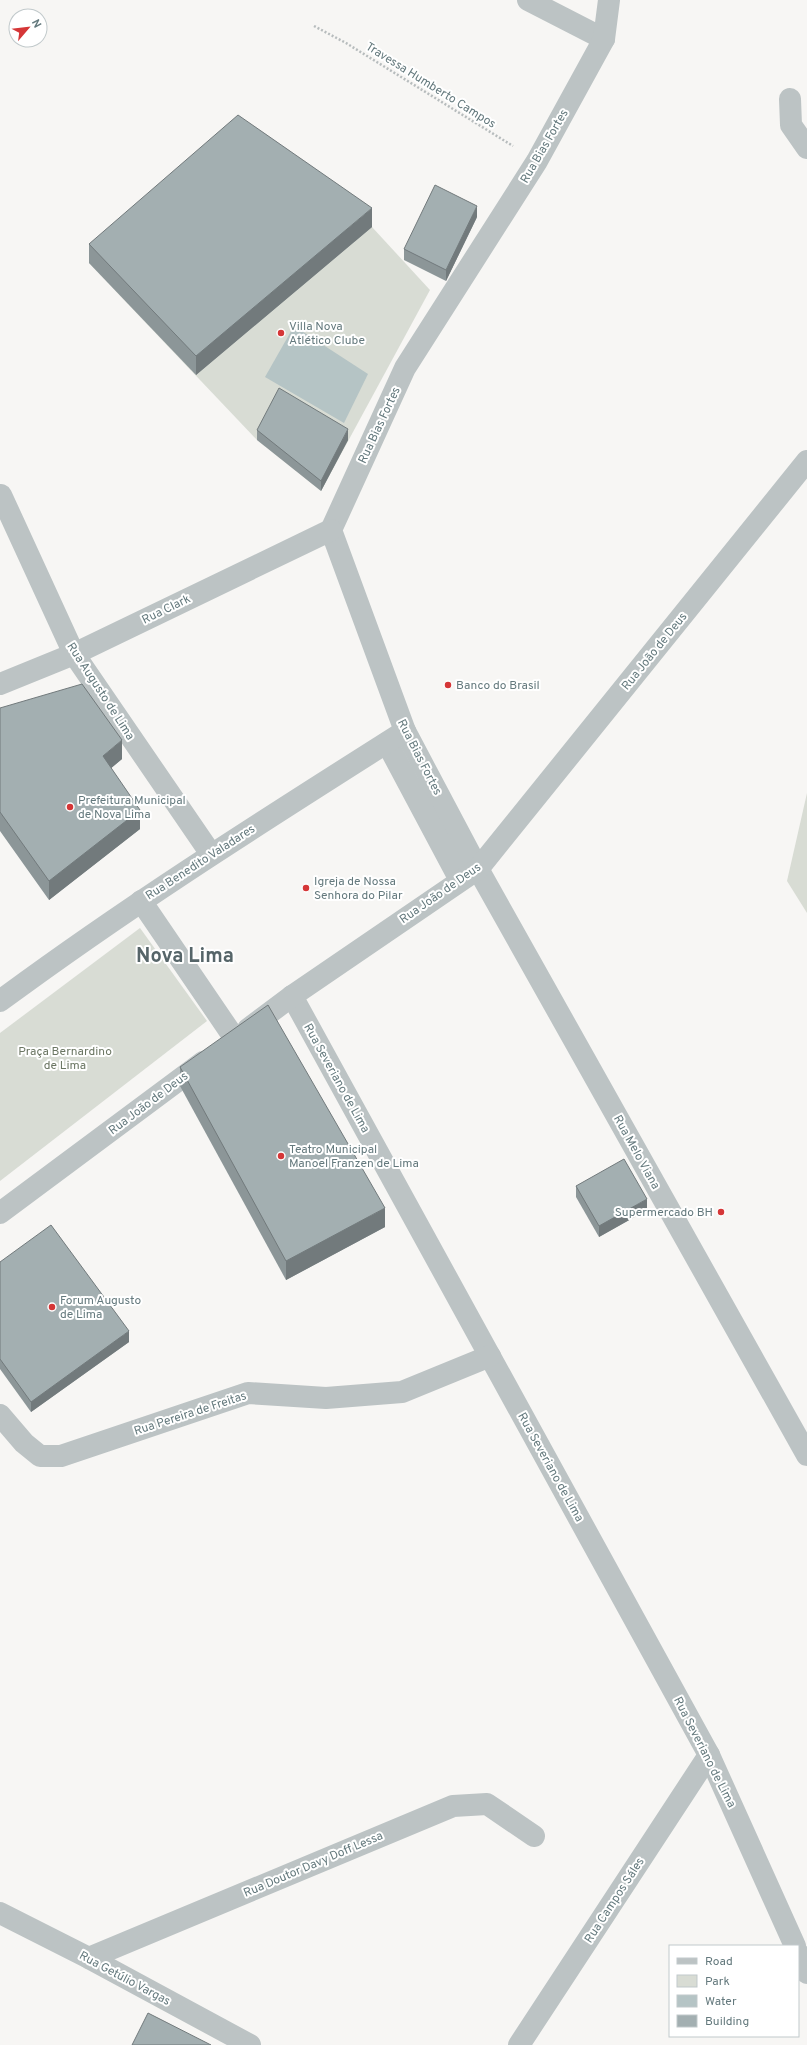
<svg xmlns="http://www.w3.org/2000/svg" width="807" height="2045" font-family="Overpass,sans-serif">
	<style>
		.green { fill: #d8dcd4 }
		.water { fill: #b5c4c5 }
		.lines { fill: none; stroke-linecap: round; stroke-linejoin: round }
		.path { stroke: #b7bcbd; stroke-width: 2.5; stroke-dasharray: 2 2; stroke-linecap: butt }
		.minor { stroke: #bcc3c4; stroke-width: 22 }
		.wall { fill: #8c9698 }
		.shaded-wall { fill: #727a7c }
		.building { fill: #a3afb1; stroke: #727a7c }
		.poi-dot { fill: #d53637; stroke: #fff; stroke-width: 1.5 }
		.labels { text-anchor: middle; stroke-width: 4; stroke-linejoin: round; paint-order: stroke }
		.street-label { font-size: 12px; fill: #64797d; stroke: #fff }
		.poi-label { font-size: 12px; fill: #64797d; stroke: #fff; text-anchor: start }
		.park-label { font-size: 12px; fill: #6b7663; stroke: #fff }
		.town-label { font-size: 20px; font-weight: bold; fill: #566569; stroke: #fff }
	</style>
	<rect width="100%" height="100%" fill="#f7f6f4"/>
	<g class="green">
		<polygon points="238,134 372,227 430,290 321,491 257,440 89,263"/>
		<polygon points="807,793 807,913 787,881"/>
		<polygon points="140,928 207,1021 0,1181 0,1033"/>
	</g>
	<polygon class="water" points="294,326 368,374 344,423 265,377"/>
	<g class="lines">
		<polyline class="path" points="314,26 346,43 513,146"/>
		<g class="minor">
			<polyline points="528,0 604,39"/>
			<polyline points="609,0 604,39 537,161 405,368 331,530 405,731 478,869 807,1455"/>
			<polyline points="790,99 791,125 807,148"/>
			<polyline points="1,495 74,654 211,854"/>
			<polyline points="0,684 74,654 331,530"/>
			<polyline points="387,743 460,880"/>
			<polyline points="141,901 235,1039"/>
			<polyline points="292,996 709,1755 795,1946"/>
			<path d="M0,1001C131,904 268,818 405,731"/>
			<polyline points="248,1029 292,996 478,869 807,461"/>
			<polyline points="0,1213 203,1062"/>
			<polyline points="0,1415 24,1443 40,1456 61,1456 248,1393 326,1398 402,1392 490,1356"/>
			<polyline points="0,1913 89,1958 250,2045"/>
			<polyline points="798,1953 807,1973"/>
			<polyline points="89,1958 453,1806 487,1804 534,1836"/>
			<polyline points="519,2045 709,1755"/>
		</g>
	</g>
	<g class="wall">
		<polygon points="477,217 446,281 404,260 404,249"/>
		<polygon points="372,227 196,375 89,263 89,244"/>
		<polygon points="257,430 348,440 321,491 257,440"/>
		<polygon points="0,708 122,759 111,768 140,829 49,900 0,831"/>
		<polygon points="180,1067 385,1227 286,1280 180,1086"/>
		<polygon points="576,1186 647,1210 599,1237 576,1197"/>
		<polygon points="0,1262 129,1342 31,1412 0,1369"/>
	</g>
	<g class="shaded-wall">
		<polygon points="477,206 477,217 446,281 446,270"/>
		<polygon points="372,208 372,227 196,375 196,356"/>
		<polygon points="348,429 348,440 321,491 321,481"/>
		<polygon points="122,740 122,759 103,775 103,756"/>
		<polygon points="140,810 140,829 49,900 49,881"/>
		<polygon points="647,1199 647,1210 599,1237 599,1226"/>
		<polygon points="385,1208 385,1227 286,1280 286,1261"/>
		<polygon points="129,1331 129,1342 31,1412 31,1402"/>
	</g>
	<g class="building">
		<polygon points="238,115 372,208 196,356 89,244"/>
		<polygon points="435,185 477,206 446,270 404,249"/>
		<polygon points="279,388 348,429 321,481 257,430"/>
		<polygon points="82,684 122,740 103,756 140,810 49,881 0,812 0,708"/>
		<polygon points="268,1005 385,1208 286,1261 180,1067"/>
		<polygon points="624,1159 647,1199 599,1226 576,1186"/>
		<polygon points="51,1225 129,1331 31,1402 0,1359 0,1262"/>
		<polygon points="148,2013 211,2045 132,2045"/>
	</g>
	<g class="poi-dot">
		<circle cx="281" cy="333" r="4"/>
		<circle cx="448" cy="685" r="4"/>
		<circle cx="70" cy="807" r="4"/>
		<circle cx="306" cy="888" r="4"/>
		<circle cx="281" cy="1156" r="4"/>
		<circle cx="721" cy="1212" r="4"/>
		<circle cx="52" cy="1307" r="4"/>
	</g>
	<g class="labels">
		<g class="street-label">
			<text transform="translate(431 85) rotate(32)" y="4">Travessa Humberto Campos</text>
			<text transform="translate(544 146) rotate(-60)" y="4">Rua Bias Fortes</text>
			<text transform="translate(379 425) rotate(-65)" y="4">Rua Bias Fortes</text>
			<text transform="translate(166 609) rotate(-26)" y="4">Rua Clark</text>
			<text transform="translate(654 651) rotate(-51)" y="4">Rua João de Deus</text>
			<text transform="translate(101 691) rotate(57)" y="4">Rua Augusto de Lima</text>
			<text transform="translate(420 757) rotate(63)" y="4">Rua Bias Fortes</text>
			<text transform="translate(200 862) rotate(-33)" y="4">Rua Benedito Valadares</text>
			<text transform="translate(440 893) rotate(-35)" y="4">Rua João de Deus</text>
			<text transform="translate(337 1078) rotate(61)" y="4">Rua Severiano de Lima</text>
			<text transform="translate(148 1103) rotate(-37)" y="4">Rua João de Deus</text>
			<text transform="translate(637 1152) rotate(61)" y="4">Rua Melo Viana</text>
			<text transform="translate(190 1413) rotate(-18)" y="4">Rua Pereira de Freitas</text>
			<text transform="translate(551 1467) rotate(61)" y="4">Rua Severiano de Lima</text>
			<text transform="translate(705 1752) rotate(63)" y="4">Rua Severiano de Lima</text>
			<text transform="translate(313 1864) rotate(-23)" y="4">Rua Doutor Davy Doff Lessa</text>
			<text transform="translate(614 1900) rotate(-57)" y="4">Rua Campos Sáles</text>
			<text transform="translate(125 1978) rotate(28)" y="4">Rua Getúlio Vargas</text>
		</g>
		<g class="poi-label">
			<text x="289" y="330">Villa Nova<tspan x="289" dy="14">Atlético Clube</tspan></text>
			<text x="456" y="689">Banco do Brasil</text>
			<text x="78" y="804">Prefeitura Municipal<tspan x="78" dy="14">de Nova Lima</tspan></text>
			<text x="314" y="885">Igreja de Nossa<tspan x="314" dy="14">Senhora do Pilar</tspan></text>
			<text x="289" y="1153">Teatro Municipal<tspan x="289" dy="14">Manoel Franzen de Lima</tspan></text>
			<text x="713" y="1216" text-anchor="end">Supermercado BH</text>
			<text x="60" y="1304">Forum Augusto<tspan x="60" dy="14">de Lima</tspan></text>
		</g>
		<g class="park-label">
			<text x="65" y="1055">Praça Bernardino<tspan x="65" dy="14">de Lima</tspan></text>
		</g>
		<g class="town-label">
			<text x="185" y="962">Nova Lima</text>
		</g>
	</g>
	<rect x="669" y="1945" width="130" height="92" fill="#ffffff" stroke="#c1c9cb"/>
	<rect x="677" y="1958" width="20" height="6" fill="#bcc3c4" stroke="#c1c9cb"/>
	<text x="705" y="1965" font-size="12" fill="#64797d">Road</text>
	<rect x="677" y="1975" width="20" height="12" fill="#d8dcd4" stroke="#c1c9cb"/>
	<text x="705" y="1985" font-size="12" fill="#64797d">Park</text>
	<rect x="677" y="1995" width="20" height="12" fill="#b5c4c5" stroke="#c1c9cb"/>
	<text x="705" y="2005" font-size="12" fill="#64797d">Water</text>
	<rect x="677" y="2015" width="20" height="12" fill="#a3afb1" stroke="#c1c9cb"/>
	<text x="705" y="2025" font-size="12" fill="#64797d">Building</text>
	<g transform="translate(28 28) rotate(62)"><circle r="19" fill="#ffffff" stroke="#c1c9cb"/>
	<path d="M0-3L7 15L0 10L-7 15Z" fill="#d53637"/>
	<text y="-6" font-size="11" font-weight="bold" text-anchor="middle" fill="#64797d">N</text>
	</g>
</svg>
